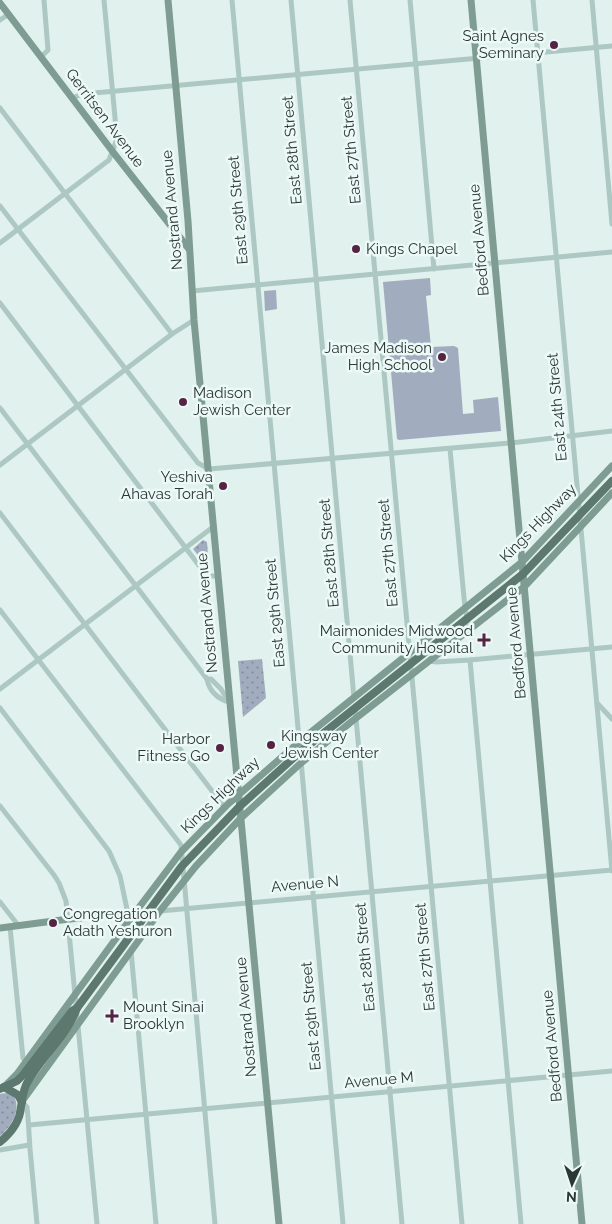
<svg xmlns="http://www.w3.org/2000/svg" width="612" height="1224" font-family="Raleway,sans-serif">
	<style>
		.grass { fill: #a1acbf }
		.park { fill: url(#park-dots) }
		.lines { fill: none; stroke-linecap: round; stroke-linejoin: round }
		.street { stroke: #adc8c2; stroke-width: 5 }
		.secondary { stroke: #7e9c92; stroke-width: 7 }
		.primary { stroke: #5d786e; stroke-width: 8 }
		.poi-dot { fill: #552443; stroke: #ecf9f7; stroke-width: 2 }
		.labels { text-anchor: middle; stroke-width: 5; stroke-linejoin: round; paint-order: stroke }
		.poi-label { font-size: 15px; fill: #2b3733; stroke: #ecf9f7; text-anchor: end }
		.street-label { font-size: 15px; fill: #2b3733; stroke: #ecf9f7 }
	</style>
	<defs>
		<pattern id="park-dots" width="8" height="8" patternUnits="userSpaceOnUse" patternTransform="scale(1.25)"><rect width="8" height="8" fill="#a1acbf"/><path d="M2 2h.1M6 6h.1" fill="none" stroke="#838d9c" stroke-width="1.8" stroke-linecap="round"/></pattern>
	</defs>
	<rect width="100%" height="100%" fill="#e0f1ee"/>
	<g class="grass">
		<polygon points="430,278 431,295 426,296 431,347 454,346 458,348 463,414 474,413 473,400 498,397 501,431 399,440 397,439 383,282"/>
		<polygon points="276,290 277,309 265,311 264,291"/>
	</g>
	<g class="park">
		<polygon points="203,540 207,542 209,569 193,549"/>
		<polygon points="262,659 266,698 243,717 238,661"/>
		<path d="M7,1093L13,1094C22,1110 12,1125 0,1136V1094Z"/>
	</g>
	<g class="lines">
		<g class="street">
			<polyline points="232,0 343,1224"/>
			<polyline points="291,0 354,698"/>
			<polyline points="350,0 462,1224"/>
			<polyline points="410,0 434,269"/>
			<polyline points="533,0 612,871"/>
			<polyline points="592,0 612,224"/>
			<polyline points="0,20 9,14"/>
			<polyline points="41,57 48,50 44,0"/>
			<polyline points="72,98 83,94 612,46"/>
			<polyline points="0,108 172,334"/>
			<polyline points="0,206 198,463 209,469 511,443 612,431"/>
			<polyline points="0,243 109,160 117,139 104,0"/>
			<polyline points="192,291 612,252"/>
			<polyline points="0,303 207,576 218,576"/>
			<path d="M0,408L207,679C209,691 218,699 229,702"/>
			<polyline points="450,449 465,608 469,629"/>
			<polyline points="0,465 172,334 194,320"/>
			<polyline points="0,513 225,808"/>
			<polyline points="0,610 181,845 215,1224"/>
			<polyline points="470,660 521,1224"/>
			<polyline points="430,661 436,662 470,660 612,647"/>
			<polyline points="207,679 211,679 221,689 229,702"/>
			<polyline points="0,689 213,527"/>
			<polyline points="597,703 612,719"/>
			<polyline points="355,707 402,1224"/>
			<polyline points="0,708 109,851 120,876 128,914"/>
			<polyline points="0,806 54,875 59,883 66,901 97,1224"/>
			<polyline points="0,902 18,925"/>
			<polyline points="149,912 612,870"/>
			<polyline points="10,927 23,1058 26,1063"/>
			<polyline points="131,951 156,1224"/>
			<polyline points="22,1102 27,1107 28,1117 30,1149 37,1224"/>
			<polyline points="29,1125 612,1071"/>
			<polyline points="0,1150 29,1145"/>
		</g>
		<g class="secondary">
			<polyline points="168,0 188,221 194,320 279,1224"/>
			<polyline points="471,0 582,1224"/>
			<polyline points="0,3 113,152 189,249"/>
			<polyline points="0,928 69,919 149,912"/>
			<polyline points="7,1084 17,1074 128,922 181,852 228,804 305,737 522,562 612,466"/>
			<polyline points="23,1100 160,911 196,866 241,818 301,763 351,722 524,587 612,493"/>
		</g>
		<g class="primary">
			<polyline points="4,1087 18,1095 22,1102"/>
			<polyline points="0,1089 17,1081 23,1075 72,1011 77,1008"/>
			<path d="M0,1142C11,1133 20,1121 21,1107C22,1099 23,1092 26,1085C40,1057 67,1037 77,1008L182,866L240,806L300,752L523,574L612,481"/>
		</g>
	</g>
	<g class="poi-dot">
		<circle cx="554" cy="45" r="5"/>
		<circle cx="356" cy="249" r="5"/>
		<circle cx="442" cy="357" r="5"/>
		<circle cx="183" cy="402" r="5"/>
		<circle cx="223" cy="486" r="5"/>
		<path d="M481.5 632.5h5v5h5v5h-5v5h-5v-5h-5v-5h5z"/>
		<circle cx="271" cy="745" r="5"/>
		<circle cx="220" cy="748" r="5"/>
		<circle cx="53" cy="923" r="5"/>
		<path d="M109.5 1008.5h5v5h5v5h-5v5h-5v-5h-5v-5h5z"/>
	</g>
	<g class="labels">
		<g class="poi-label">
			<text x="544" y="41">Saint Agnes<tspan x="544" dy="17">Seminary</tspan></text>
			<text x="366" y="254" text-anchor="start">Kings Chapel</text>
			<text x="432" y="353">James Madison<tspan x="432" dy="17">High School</tspan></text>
			<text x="193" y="398" text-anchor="start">Madison<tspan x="193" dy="17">Jewish Center</tspan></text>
			<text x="213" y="482">Yeshiva<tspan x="213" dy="17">Ahavas Torah</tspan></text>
			<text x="473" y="636">Maimonides Midwood<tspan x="473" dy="17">Community Hospital</tspan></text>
			<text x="281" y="741" text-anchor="start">Kingsway<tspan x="281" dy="17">Jewish Center</tspan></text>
			<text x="210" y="744">Harbor<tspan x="210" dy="17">Fitness Go</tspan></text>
			<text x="63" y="919" text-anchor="start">Congregation<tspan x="63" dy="17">Adath Yeshuron</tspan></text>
			<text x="123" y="1012" text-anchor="start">Mount Sinai<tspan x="123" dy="17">Brooklyn</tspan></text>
		</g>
		<g class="street-label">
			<text transform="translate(105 118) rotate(53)" y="5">Gerritsen Avenue</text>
			<text transform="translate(292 150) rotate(-95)" y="5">East 28th Street</text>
			<text transform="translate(351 150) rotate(-95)" y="5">East 27th Street</text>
			<text transform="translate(172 210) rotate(-95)" y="5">Nostrand Avenue</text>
			<text transform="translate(238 210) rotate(-95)" y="5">East 29th Street</text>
			<text transform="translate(479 240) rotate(-95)" y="5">Bedford Avenue</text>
			<text transform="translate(557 407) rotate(-95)" y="5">East 24th Street</text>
			<text transform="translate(538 523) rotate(-46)" y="5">Kings Highway</text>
			<text transform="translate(329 553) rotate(-95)" y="5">East 28th Street</text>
			<text transform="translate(388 553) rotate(-95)" y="5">East 27th Street</text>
			<text transform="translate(207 613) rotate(-95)" y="5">Nostrand Avenue</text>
			<text transform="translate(275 613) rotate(-95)" y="5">East 29th Street</text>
			<text transform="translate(516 643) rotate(-95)" y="5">Bedford Avenue</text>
			<text transform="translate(220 795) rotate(-44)" y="5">Kings Highway</text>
			<text transform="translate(305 884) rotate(-5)" y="5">Avenue N</text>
			<text transform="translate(365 957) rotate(-95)" y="5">East 28th Street</text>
			<text transform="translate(425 957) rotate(-95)" y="5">East 27th Street</text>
			<text transform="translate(311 1016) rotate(-95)" y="5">East 29th Street</text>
			<text transform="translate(246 1017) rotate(-95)" y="5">Nostrand Avenue</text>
			<text transform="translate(552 1046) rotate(-95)" y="5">Bedford Avenue</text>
			<text transform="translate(379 1080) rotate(-5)" y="5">Avenue M</text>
		</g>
	</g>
	<g transform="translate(572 1184) rotate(183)" stroke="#ecf9f7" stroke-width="4" paint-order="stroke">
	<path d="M0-4L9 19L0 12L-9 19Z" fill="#2b3733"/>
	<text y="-8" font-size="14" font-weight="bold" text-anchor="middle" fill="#2b3733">N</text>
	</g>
</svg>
